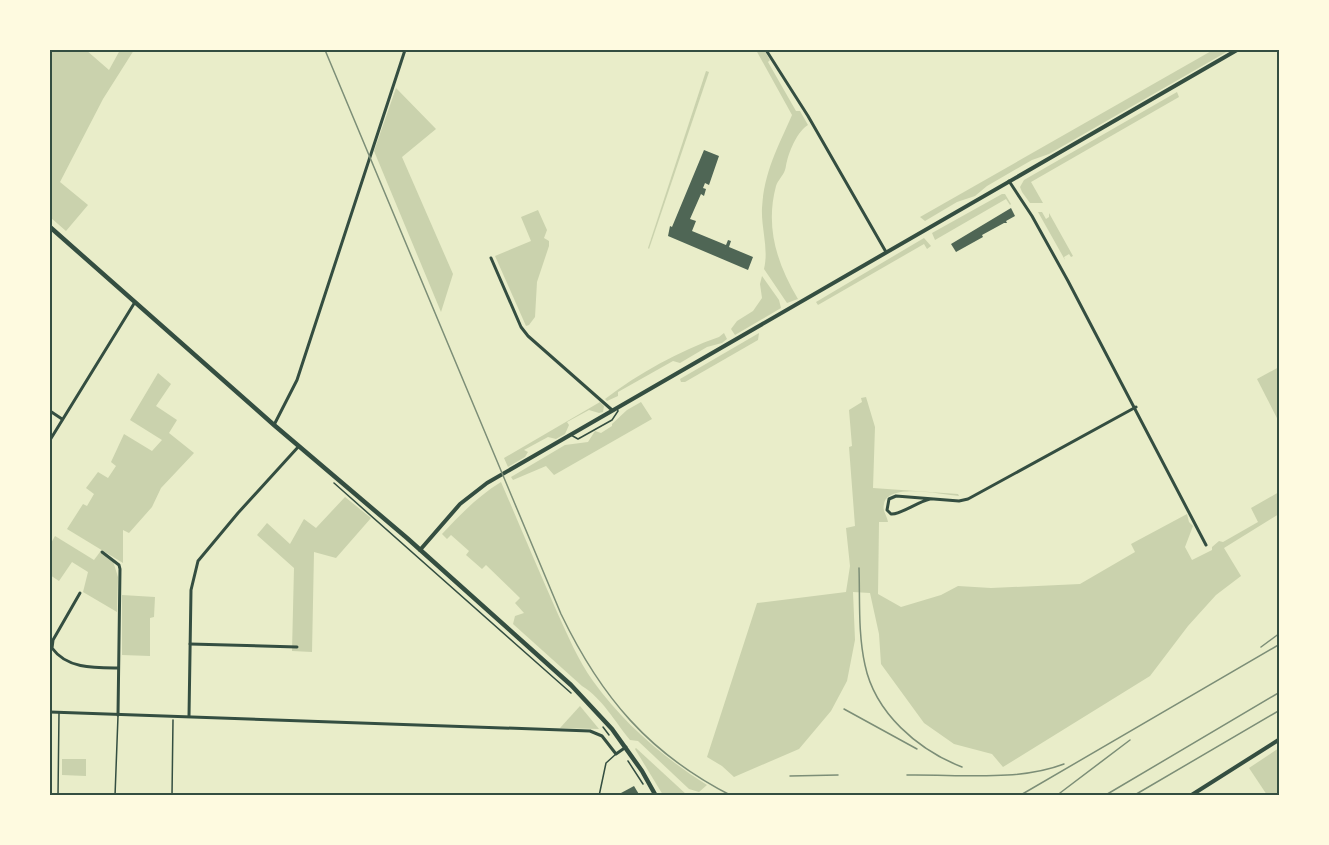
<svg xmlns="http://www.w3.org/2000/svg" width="1329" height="845" font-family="Rubik,sans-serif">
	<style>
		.green { fill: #cad2ad }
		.building { fill: #4f6655 }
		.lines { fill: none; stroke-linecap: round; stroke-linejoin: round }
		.path { stroke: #344e41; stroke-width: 1.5 }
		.service { stroke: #344e41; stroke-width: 1.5 }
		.minor { stroke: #344e41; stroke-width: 3 }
		.tertiary { stroke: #344e41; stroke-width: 4 }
		.secondary { stroke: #344e41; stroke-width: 4.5 }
		.rail { stroke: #7c8e77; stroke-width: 1.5 }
		.neatline { fill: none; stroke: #344e41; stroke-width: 2 }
	</style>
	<rect width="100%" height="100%" fill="#e9edc9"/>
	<g class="green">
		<polygon points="50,50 86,50 109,70 120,50 134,50 103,99 60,182 88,205 66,231 50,217"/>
		<path d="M756,50H764L770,60L768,62L796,111H800L808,125C798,131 790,149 787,161C786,164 786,167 785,170C783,176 778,180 776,186C765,227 777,264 798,299L787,303L764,269C769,249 761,228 762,208C764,172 778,147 792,115Z"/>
		<polygon points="1213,50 1230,50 1049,154 1032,160 987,186 975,196 957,202 925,221 920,217"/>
		<polygon points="706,71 709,72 649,249 648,248"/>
		<polygon points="396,88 436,129 402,157 453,274 441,312 374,151"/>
		<polygon points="1177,92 1179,97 1031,182 1043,203 1030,203 1022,192 1020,187 1024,180"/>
		<polygon points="1002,194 1005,194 1011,204 1010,205 1006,199 935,240 932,233"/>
		<polygon points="538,210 547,230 544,238 549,241 549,246 537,282 535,317 529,325 526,326 495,256 531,241 521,217"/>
		<polygon points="1038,212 1042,212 1046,219 1049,217 1049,213 1073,256 1071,257 1069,254 1064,257 1065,260"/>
		<polygon points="924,238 931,246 927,249 924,244 818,305 816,302"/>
		<polygon points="762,276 779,300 781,308 735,335 731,329 737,321 753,311 762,298 760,284"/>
		<path d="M724,333L727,339L722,343L707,347L680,363L673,361L618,392V396L607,401L605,399C639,373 679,351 719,337Z"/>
		<polygon points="759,333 758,340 685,382 681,382 680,379"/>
		<polygon points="1279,367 1279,422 1257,379"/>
		<polygon points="158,373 171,384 156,406 177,420 169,433 194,453 161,488 152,507 129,533 123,530 123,563 67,529 83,504 87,506 94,494 86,488 98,472 108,478 116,466 111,462 124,434 152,451 162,440 130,420"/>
		<path d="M866,397L875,427L873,488L958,494L959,496C943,495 888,482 884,504C882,511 887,515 888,522H879L878,594L901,607L941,595L958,586L991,588L1080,584L1135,552L1131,544L1187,514L1189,522L1193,526L1185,547L1192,560L1212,550V547L1219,541L1223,542L1258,522L1251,508L1279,492V514L1224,548L1241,576L1216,595L1188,626L1150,676L1003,767L992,754L954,744L924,723L881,664L879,634L870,593L853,592L855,640L847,681L831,711L799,749L734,777L722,766L707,757L757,603L846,592L850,566L846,528L855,526L849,447L852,446L849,410L862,402L861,398Z"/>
		<polygon points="600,402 604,406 603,412 599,413 589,410 567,422 569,425 565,434 556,439 548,437 524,450 528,452 525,457 508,467 504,458"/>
		<polygon points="641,402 652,419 554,475 546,466 513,480 511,477 565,445 588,442 595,431 601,433 612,426 612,424 627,410"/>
		<path d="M501,482C520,526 538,569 557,612C568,636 578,660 593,681C623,723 664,758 707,785L699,792L689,789L638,741L630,740C615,722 603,699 582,686L513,624L515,616L524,613L515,603L520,598L486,565L482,569L466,555L469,551L451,535L447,539L442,534C461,514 478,496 501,482Z"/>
		<polygon points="345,497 371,518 336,558 314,552 312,652 292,651 294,568 257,535 267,523 290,544 304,519 316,528"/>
		<polygon points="55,536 94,560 100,552 113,561 118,577 117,612 83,592 88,572 72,562 59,581 50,575 50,545"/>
		<polygon points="122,595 155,597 154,617 150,618 150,656 122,655"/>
		<polygon points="580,706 599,729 560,728"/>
		<polygon points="636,748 687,795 663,795 635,749"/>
		<polygon points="1279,748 1279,795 1267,795 1249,768"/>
		<polygon points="62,759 86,759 86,776 62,775"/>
	</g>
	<g class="building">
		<polygon points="704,150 719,156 709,185 705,183 703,188 706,189 704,196 701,194 690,219 696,221 692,231 726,245 728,240 731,241 729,247 753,257 748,270 668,236 670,226 672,227"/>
		<polygon points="1011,208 1015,216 1006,221 1007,223 1004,223 982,235 983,237 956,252 951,244"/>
		<polygon points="634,786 640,796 623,796 621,793"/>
	</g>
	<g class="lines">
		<g class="path">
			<polyline points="334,483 571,693"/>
			<polyline points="603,727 609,735"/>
			<polyline points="628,761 643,784"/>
			<polyline points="172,796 173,720"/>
		</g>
		<g class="service">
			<polyline points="571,435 578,439 612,420 618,411 617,408"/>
			<polyline points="58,796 59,713"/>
			<polyline points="115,796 118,716"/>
			<polyline points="599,796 606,763 616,754"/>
		</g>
		<g class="minor">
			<polyline points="766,50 808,116 886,252"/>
			<polyline points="1009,181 1032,216 1068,281 1206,545"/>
			<polyline points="491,258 521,327 528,336 612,410"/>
			<polyline points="50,411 62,419"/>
			<polyline points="274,425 297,380 405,50"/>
			<polyline points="50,440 135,302"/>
			<path d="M930,499C917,502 900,515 891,514L887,510L889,499L896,496L959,501L968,499L1136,407"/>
			<polyline points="102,552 119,565 120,569 118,715"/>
			<path d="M80,593L53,640L52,648C67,669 95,668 118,668"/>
			<polyline points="190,644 297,647"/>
			<polyline points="50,712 590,731 602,736 616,754 626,747"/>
			<polyline points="189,716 191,590 198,561 238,513 299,446"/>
		</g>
		<g class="tertiary">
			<polyline points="420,550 460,504 487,483 1237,50"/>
			<polyline points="1190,796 1280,739"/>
		</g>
		<polyline class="secondary" points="50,227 274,425 407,538 571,685 612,729 642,771 656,796"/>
		<g class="rail">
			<path d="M325,50L561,614C601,697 649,754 732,796"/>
			<path d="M859,568C860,600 858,634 865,665C875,713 918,750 962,767"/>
			<polyline points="1261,647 1280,633"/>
			<polyline points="844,709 917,749"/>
			<path d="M907,775C957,774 1017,782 1064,764"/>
			<polyline points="790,776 838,775"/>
			<polyline points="1019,796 1280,644"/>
			<polyline points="1056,796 1130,740"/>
			<polyline points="1104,796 1280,692"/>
			<polyline points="1133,796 1280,710"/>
		</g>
	</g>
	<rect width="1329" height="845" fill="none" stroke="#fefae0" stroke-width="102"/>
	<rect x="51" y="51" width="1227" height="743" class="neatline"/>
</svg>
